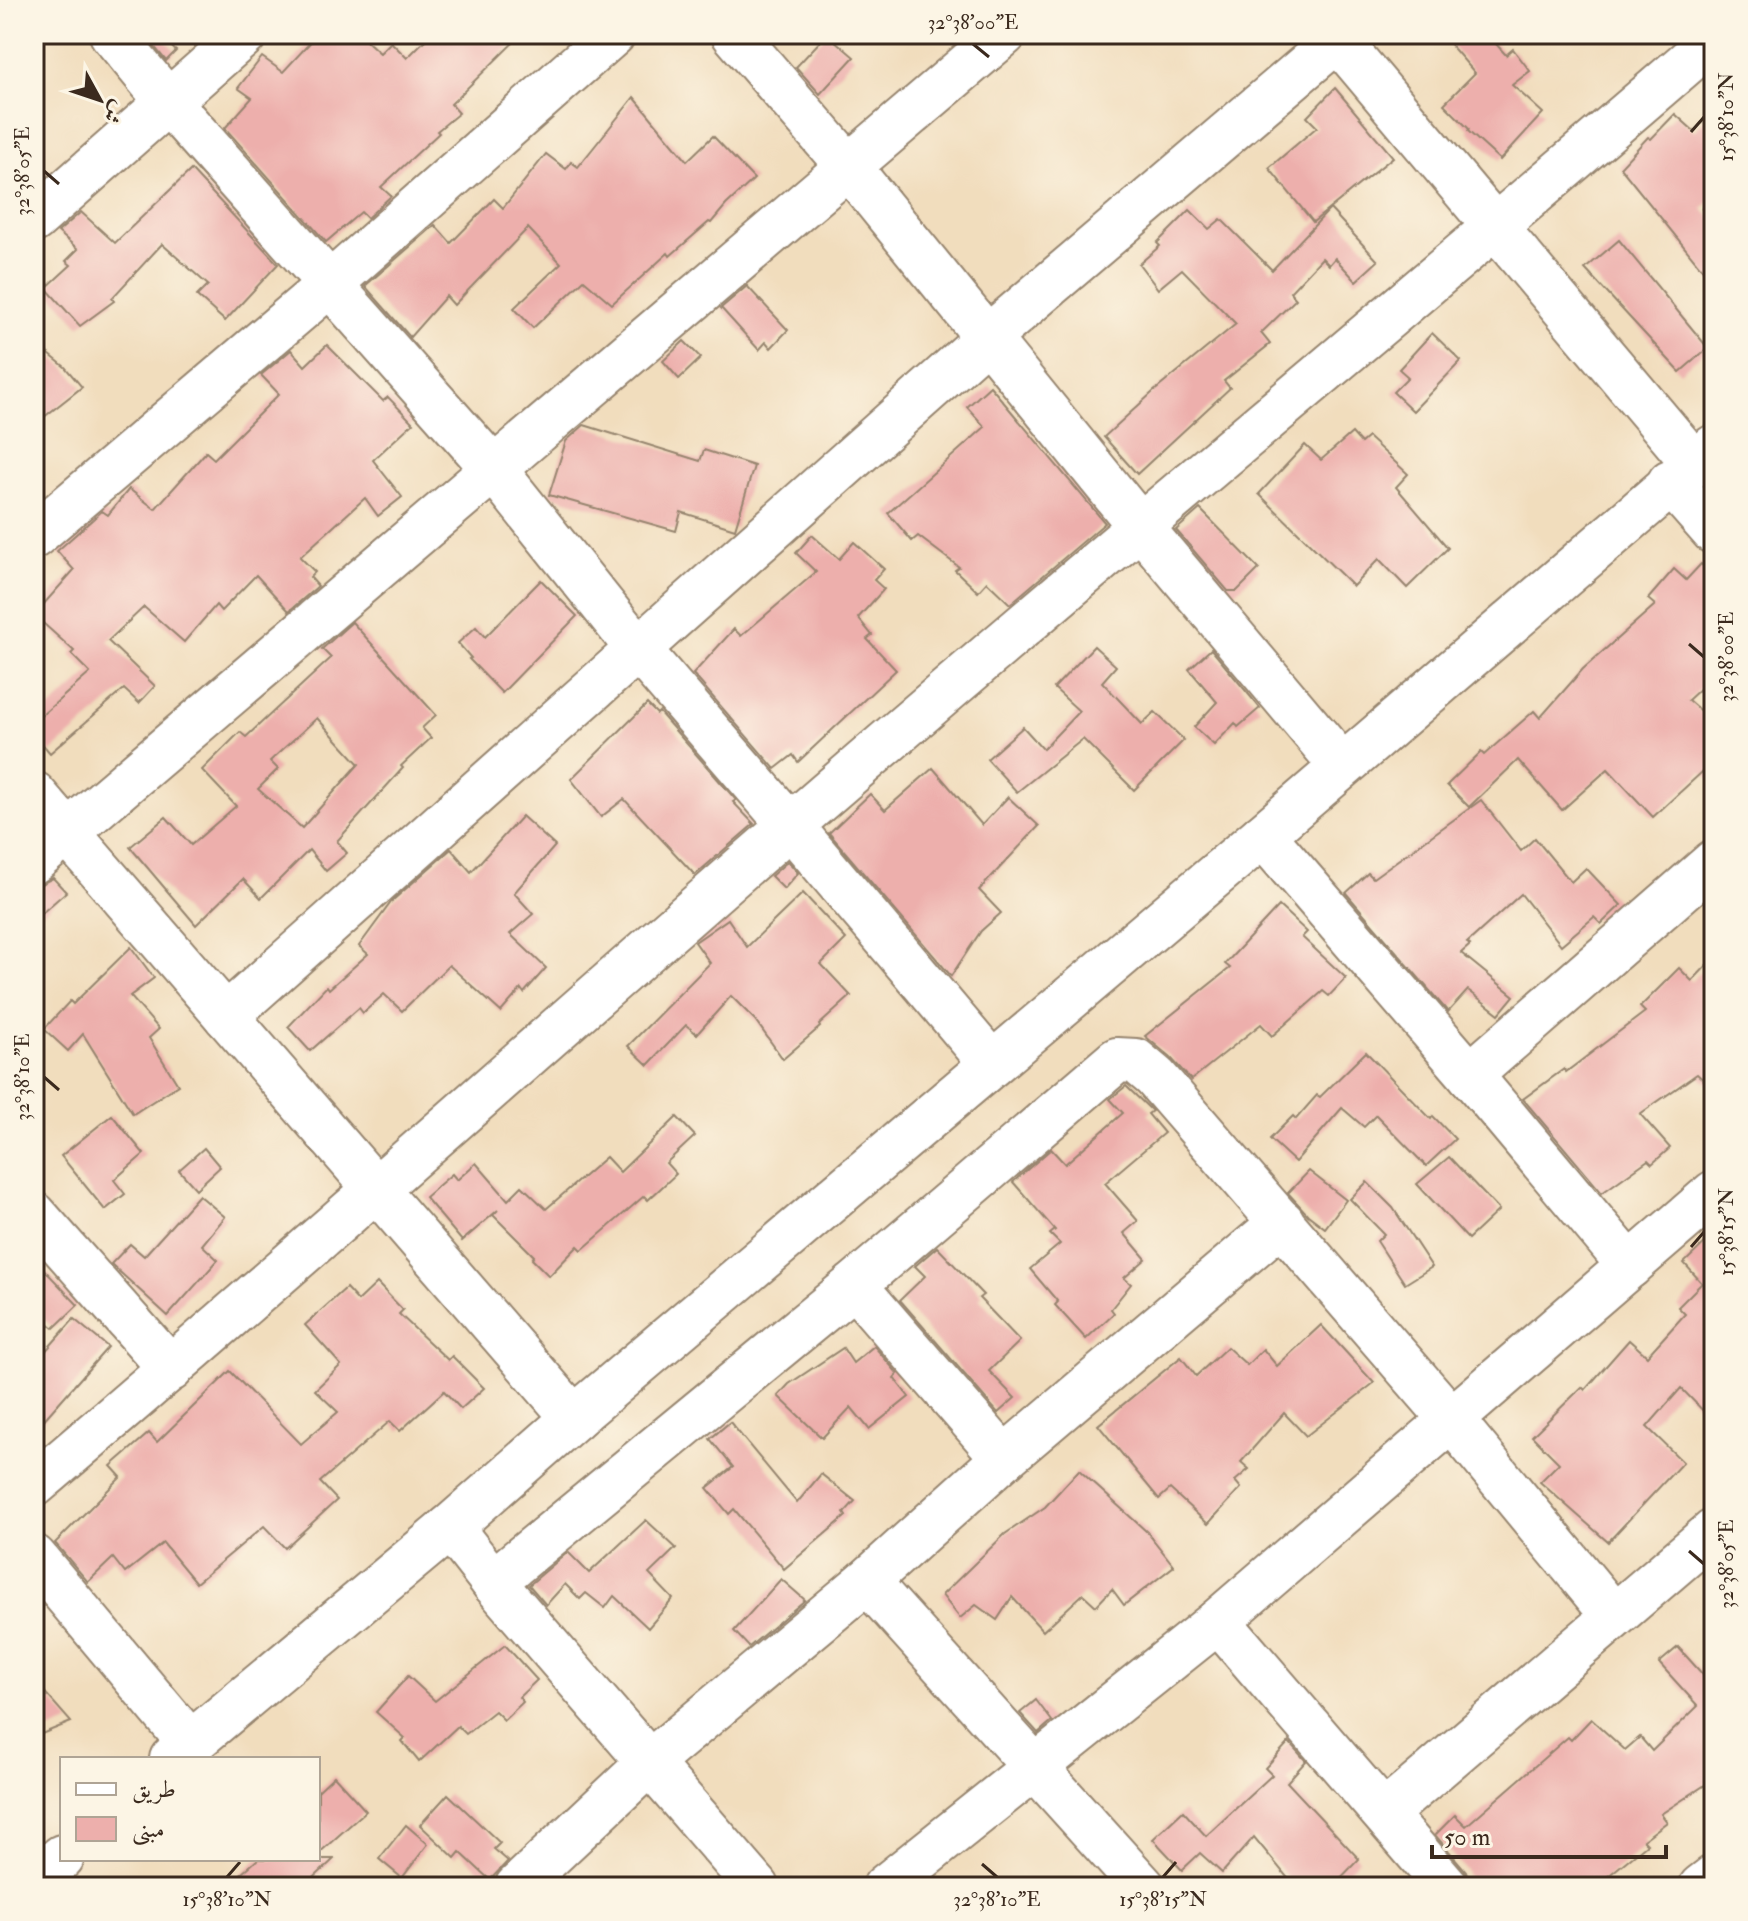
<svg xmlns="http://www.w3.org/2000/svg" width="1748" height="1921" font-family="'IM FELL Double Pica',Amiri,serif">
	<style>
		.building { fill: #edafac; fill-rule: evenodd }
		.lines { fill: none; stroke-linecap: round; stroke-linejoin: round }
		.minor-casing { stroke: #96846e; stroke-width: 48 }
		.minor { stroke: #fff; stroke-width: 44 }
		.ticks { fill: none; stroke: #3b2a1e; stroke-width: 3 }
		.neatline { fill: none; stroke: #3b2a1e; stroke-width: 3 }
		.ticks-label { font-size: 20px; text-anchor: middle; fill: #3b2a1e }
	</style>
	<rect width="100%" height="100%" fill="#fcf5e5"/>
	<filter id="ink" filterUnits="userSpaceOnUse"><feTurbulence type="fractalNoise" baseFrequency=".0125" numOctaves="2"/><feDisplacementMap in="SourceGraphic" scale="16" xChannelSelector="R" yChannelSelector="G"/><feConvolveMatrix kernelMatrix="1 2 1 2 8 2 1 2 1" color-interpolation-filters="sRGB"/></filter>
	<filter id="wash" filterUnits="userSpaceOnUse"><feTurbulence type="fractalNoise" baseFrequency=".006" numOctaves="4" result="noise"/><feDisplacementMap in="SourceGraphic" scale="32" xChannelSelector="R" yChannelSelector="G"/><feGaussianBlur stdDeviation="1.8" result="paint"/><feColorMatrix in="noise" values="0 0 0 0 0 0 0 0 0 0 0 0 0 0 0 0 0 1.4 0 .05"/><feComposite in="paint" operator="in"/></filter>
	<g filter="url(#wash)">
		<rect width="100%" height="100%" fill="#f1ddbd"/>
		<g id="blocks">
			<g class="building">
				<polygon points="153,34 158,34 176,51 166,61 148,39"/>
				<polygon points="318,34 359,34 380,53 391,42 407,58 431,34 522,34 451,104 459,113 437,131 439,133 381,187 391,196 367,218 361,212 326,242 225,128 252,98 238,88 262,57 283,72"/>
				<polygon points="827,34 854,57 820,94 796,67"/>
				<polygon points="1441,34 1487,34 1506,55 1513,49 1530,71 1512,85 1543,113 1500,160 1468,131 1469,129 1444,104 1475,73"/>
				<polygon points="1335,88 1393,157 1313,222 1269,168 1317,127 1307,117"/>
				<polygon points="634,97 687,161 713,136 754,179 726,205 711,223 709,222 670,256 668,253 612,304 584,280 533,328 514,308 561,263 528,228 454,305 446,296 410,337 365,286 435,225 451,243 494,199 503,208 546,154 566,169 571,162 578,167"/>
				<polygon points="1714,110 1714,197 1702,209 1714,220 1714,284 1620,167 1648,137 1651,139 1675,114 1694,131"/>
				<polygon points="191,170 278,264 225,321 197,296 208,285 162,244 112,298 114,301 80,326 46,288 71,265 66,261 78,249 58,232 81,212 115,243"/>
				<polygon points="1330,209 1378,261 1356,281 1335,258 1329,265 1322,258 1290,292 1296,299 1261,333 1270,344 1224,381 1230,388 1137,474 1104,437 1153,392 1236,324 1182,269 1158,289 1139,264 1160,246 1157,243 1190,210 1209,229 1221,219 1272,270"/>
				<polygon points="1619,240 1708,348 1680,372 1585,269"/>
				<polygon points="747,286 788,330 771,348 766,342 759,350 721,308"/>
				<polygon points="1432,333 1461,361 1413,411 1393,392 1408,377 1399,369"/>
				<polygon points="684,341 701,358 679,379 663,361"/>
				<polygon points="34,342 65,367 82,387 34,425"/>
				<polygon points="327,345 383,401 388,397 413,423 373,460 402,497 378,516 365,498 300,557 315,572 310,577 318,586 289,611 256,575 221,611 216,605 184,642 144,607 108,641 155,686 139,703 124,689 50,753 34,734 34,722 90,673 71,654 74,651 34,615 74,570 57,551 102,511 108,515 129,489 155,509 206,452 214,459 279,394 261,375 291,350 305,366"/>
				<polygon points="990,386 1105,523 1010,604 987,582 978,592 955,570 959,567 918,536 912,541 888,513 985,427 967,407"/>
				<polygon points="584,425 700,461 704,450 754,466 735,529 681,512 676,531 549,495 566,441"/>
				<polygon points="1352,433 1361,443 1368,437 1408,474 1396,487 1448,548 1407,588 1379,559 1353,586 1259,494 1305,445 1321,460"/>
				<polygon points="1200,509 1259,569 1237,591 1228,591 1176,530"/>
				<polygon points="812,535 839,559 854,542 884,569 874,580 884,589 858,618 872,635 867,639 896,670 798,762 793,755 775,769 693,674 734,629 741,636 816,572 796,553"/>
				<polygon points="1701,564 1714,575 1714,676 1688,700 1714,723 1714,783 1702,772 1653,817 1608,769 1562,810 1518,760 1469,807 1447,785 1481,752 1484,755 1534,711 1540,718 1583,669 1655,605 1648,599 1674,569 1686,580"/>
				<polygon points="541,580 577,616 502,693 469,659 471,658 458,643 476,627 485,637"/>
				<path d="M352,622L436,715L422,728L431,738L401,766L403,768L337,841L347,853L326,871L309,850L261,898L243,879L196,925L130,847L166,817L191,845L236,806L202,770L240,732L246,737L331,658L322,649ZM317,718L359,764L302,828L258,789L278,769L270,761Z"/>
				<polygon points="1094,646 1116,666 1102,682 1142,724 1155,712 1184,740 1134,790 1083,739 1017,792 987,759 1023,727 1043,749 1079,711 1054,688"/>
				<polygon points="1211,649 1260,708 1238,727 1235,723 1214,745 1194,727 1217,702 1189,669"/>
				<polygon points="647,704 657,714 659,712 736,800 733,802 754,824 695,875 624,799 601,817 571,779"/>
				<polygon points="933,768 982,825 1008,797 1039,826 979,890 1001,913 981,931 951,976 829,833 870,794 885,810"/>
				<polygon points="1481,800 1521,851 1535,838 1571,882 1586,868 1621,905 1601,924 1594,917 1561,945 1521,894 1467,943 1470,945 1461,953 1514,996 1499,1014 1468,990 1448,1012 1346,893 1368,873 1373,878"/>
				<polygon points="522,816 555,846 514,893 533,914 510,934 546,968 524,993 521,989 501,1012 449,965 402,1011 384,994 363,1013 359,1008 310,1051 288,1027 327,986 329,989 368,954 359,946 392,901 451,849 471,872"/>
				<polygon points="788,861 798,873 784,889 771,876"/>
				<polygon points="53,878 66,892 34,920 34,885 39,885"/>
				<polygon points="803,893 846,939 821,964 851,996 819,1025 820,1027 783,1059 755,1020 731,996 697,1034 686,1025 648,1065 628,1046 710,963 695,942 728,919 747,947"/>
				<polygon points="1279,906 1307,932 1302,937 1346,978 1329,996 1323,991 1272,1036 1261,1024 1191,1080 1171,1058 1145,1036 1230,968 1225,964"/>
				<polygon points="131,947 154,978 130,996 159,1029 149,1038 178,1085 133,1114 83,1034 68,1051 44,1029 70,1001 73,1004"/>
				<polygon points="1714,958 1714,1089 1697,1074 1640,1114 1670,1148 1652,1164 1648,1160 1602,1193 1523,1099 1564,1069 1566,1072 1645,1012 1640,1007 1679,968 1692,981"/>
				<polygon points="1366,1052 1431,1119 1433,1116 1455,1139 1426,1166 1376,1115 1364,1127 1342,1108 1295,1162 1270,1139 1293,1116 1296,1119 1317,1095 1320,1097"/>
				<polygon points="1126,1086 1152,1111 1148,1114 1164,1133 1105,1183 1138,1221 1124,1233 1146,1259 1124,1278 1131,1284 1111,1309 1114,1313 1086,1339 1055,1305 1058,1302 1030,1269 1060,1244 1050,1234 1055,1230 1013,1182 1051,1149 1065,1164 1123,1113 1110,1099"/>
				<polygon points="112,1115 144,1154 114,1180 125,1194 105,1210 61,1156"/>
				<polygon points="677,1117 695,1136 666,1163 676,1174 648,1200 644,1196 582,1250 578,1246 549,1276 532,1259 534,1256 493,1215 498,1210 462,1241 425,1197 452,1174 457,1180 476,1163 508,1200 522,1186 546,1209 606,1157 620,1172"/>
				<polygon points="204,1148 220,1167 196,1189 179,1170"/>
				<polygon points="1449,1157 1499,1210 1468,1239 1417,1184"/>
				<polygon points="1309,1171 1346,1200 1325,1228 1308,1215 1288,1193"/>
				<polygon points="1367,1182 1393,1208 1432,1267 1405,1284 1377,1241 1384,1234 1350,1199"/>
				<polygon points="199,1195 225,1217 202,1245 218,1260 168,1316 111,1264 130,1244 144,1256"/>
				<polygon points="1714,1234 1714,1422 1681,1388 1647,1427 1683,1462 1608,1542 1540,1482 1559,1463 1532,1436 1582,1387 1585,1390 1629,1340 1647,1356 1685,1314 1678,1307 1702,1283 1684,1263"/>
				<polygon points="937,1247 983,1295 979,1298 1020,1341 989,1371 1015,1398 998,1413 900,1300 925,1276 915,1266"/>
				<polygon points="34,1259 78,1305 54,1328 34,1311"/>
				<polygon points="377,1283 403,1310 399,1314 448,1360 452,1356 484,1388 461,1409 444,1391 400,1431 390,1421 320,1482 337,1500 285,1548 264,1526 196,1583 163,1543 125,1573 113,1558 88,1582 55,1543 121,1477 111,1466 149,1433 157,1442 230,1371 301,1444 338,1412 315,1390 341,1365 305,1325 346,1288 358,1301"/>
				<polygon points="74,1319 108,1347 34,1431 34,1364"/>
				<polygon points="1321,1325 1374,1383 1306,1436 1284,1413 1241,1462 1249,1469 1235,1481 1241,1488 1208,1524 1170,1489 1159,1499 1098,1425 1181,1357 1196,1376 1227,1347 1247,1365 1263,1349 1277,1366"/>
				<polygon points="874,1346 898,1374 894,1378 909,1397 869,1429 851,1407 822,1438 778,1396 789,1384 843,1348 853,1363"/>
				<polygon points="730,1422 797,1503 821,1474 855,1501 844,1513 846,1516 784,1569 734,1509 729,1514 707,1488 733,1467 710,1439"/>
				<polygon points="1079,1470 1147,1532 1174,1566 1124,1605 1112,1589 1096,1606 1083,1594 1043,1631 1012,1597 997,1620 976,1605 960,1618 942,1595 1005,1534 1045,1507"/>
				<polygon points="646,1520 676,1548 649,1574 673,1599 648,1628 614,1596 605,1608 586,1593 580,1599 565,1584 546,1605 529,1585 568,1552 589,1573"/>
				<polygon points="781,1579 805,1600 749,1647 734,1631"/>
				<polygon points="505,1645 537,1680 519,1697 523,1702 504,1720 495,1711 466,1734 458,1726 419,1762 402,1741 405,1738 376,1712 408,1676 435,1701"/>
				<polygon points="1678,1647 1714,1687 1714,1779 1661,1814 1667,1822 1643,1840 1647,1844 1595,1887 1471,1887 1466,1871 1435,1835 1455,1815 1466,1826 1568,1737 1571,1740 1591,1719 1625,1750 1640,1737 1652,1751 1698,1706 1659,1663"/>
				<polygon points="34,1680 71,1722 34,1737"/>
				<polygon points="1036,1700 1052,1721 1038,1733 1020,1713"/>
				<polygon points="1289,1742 1306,1761 1287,1782 1359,1859 1332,1887 1295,1887 1254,1837 1222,1873 1200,1853 1182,1870 1153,1839 1183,1811 1206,1836 1272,1775 1265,1768"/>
				<polygon points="334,1776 366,1811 318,1854 318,1791"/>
				<polygon points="448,1794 500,1843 494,1849 508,1861 490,1880 460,1852 455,1858 420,1825"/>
				<polygon points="406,1825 428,1844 402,1878 379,1859"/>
				<polygon points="258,1859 334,1859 304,1887 226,1887"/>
			</g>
		</g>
	</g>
	<g filter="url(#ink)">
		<use href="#blocks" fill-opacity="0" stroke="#96846e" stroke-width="2"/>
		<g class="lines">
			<g class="minor-casing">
				<g id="minor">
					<polyline points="112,34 168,102 493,468 638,649 790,825 992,1064"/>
					<polyline points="734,34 848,166 1140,526 1342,766"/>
					<polyline points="1333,34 1694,463"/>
					<polyline points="34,220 245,34"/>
					<polyline points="1670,482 1714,532"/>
					<polyline points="34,536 330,284 613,34"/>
					<polyline points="34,794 574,1418"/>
					<polyline points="1263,835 1470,1075 1630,1266"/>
					<polyline points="34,861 1004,34"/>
					<polyline points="226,1016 986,339 1344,34"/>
					<polyline points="1470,1075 1714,862"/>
					<polyline points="34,1214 171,1369"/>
					<polyline points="854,1285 1004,1458"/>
					<path d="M34,1485C289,1269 537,1045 790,826C1095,560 1409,304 1714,39"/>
					<polyline points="450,1527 493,1582 757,1887"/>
					<polyline points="34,1557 190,1743"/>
					<polyline points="867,1581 1143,1887"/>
					<polyline points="493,1582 854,1285 1117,1060 1136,1061 1155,1077 1451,1419 1613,1615"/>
					<polyline points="1218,1621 1447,1887"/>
					<polyline points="172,1759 450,1527 574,1418 1263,835 1714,447"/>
					<polyline points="1385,1813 1714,1531"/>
					<polyline points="34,1882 62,1857"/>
					<polyline points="517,1887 649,1763 867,1581 1004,1458 1282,1222"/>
					<polyline points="885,1887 1218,1621 1714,1193"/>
					<polyline points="1701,1887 1714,1877"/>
				</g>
			</g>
			<use href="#minor" class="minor"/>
		</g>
	</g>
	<path class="ticks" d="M973,44L989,57M1691,132L1704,117M44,171L59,184M1689,644L1704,657M44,1077L59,1090M1691,1247L1704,1232M1689,1551L1704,1564M982,1864L997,1877M227,1877L240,1862M1163,1877L1176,1862"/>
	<rect width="1748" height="1921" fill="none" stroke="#fcf5e5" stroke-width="88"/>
	<rect x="60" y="1757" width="260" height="104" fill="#fcf5e5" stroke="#afa495" stroke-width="2"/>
	<rect x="76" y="1783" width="40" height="12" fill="#ffffff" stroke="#afa495" stroke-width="2"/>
	<text x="132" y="1797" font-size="24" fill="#3b2a1e">طريق</text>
	<rect x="76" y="1817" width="40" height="24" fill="#edafac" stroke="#afa495" stroke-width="2"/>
	<text x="132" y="1837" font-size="24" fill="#3b2a1e">مبنى</text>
	<g transform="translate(100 100) rotate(130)" stroke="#fcf5e5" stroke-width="6" paint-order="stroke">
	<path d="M0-6L14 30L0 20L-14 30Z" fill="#3b2a1e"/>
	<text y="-12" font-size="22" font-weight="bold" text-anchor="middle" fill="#3b2a1e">ش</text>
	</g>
	<path d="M1432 1845v12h234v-12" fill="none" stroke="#3b2a1e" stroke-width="4"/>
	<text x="1444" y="1845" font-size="24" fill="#3b2a1e" stroke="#fcf5e5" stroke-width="6" paint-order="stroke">50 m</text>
	<rect x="44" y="44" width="1660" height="1833" class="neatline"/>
	<g class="ticks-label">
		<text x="973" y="29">32°38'00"E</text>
		<text transform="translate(1726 117) rotate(-90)" y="7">15°38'10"N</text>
		<text transform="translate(22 171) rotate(-90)" y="7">32°38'05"E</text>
		<text transform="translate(1726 657) rotate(-90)" y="7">32°38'00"E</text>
		<text transform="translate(22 1077) rotate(-90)" y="7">32°38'10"E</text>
		<text transform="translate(1726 1232) rotate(-90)" y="7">15°38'15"N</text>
		<text transform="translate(1726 1564) rotate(-90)" y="7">32°38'05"E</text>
		<text x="227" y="1906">15°38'10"N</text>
		<text x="997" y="1906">32°38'10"E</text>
		<text x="1163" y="1906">15°38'15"N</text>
	</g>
</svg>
